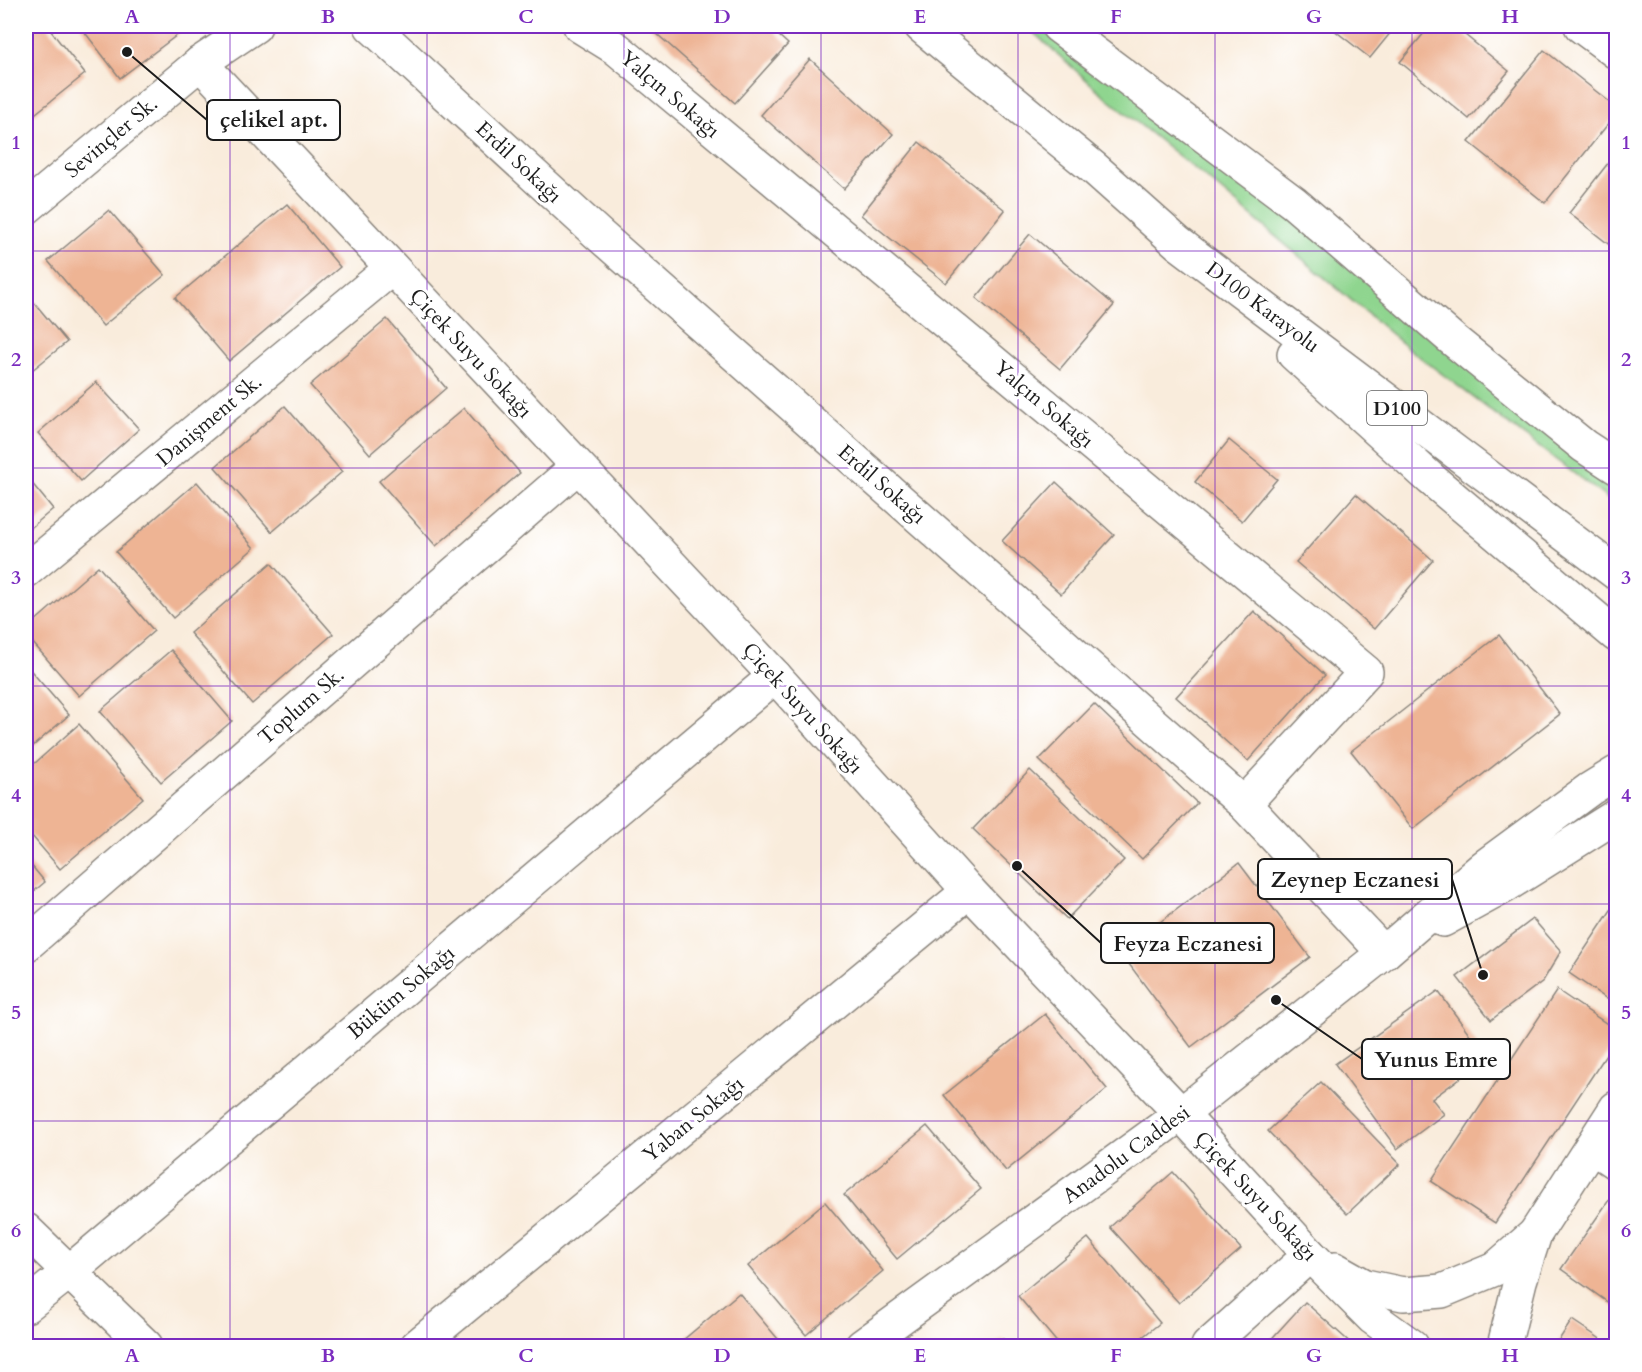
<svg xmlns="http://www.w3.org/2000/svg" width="1642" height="1372" font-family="Cardo,serif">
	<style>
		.green { fill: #8fd58f; stroke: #567856; stroke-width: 1.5 }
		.building { fill: #eeb494 }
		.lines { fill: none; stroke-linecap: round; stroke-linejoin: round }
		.street-casing { stroke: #8a847c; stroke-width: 36 }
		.secondary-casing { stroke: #8a847c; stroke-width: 36 }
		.highway-casing { stroke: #8a847c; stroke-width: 36 }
		.street { stroke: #fff; stroke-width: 33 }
		.secondary { stroke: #fff; stroke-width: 33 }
		.highway { stroke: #fff; stroke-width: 33 }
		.grid { fill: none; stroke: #7b2cbf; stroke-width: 1.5; stroke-opacity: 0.55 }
		.labels { text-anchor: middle; stroke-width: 6; stroke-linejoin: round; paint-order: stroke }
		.shield { fill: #fff; stroke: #606060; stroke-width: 1.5 }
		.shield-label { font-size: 20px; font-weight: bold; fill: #1c1c1c }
		.street-label { font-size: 21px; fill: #1c1c1c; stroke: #fff }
		.leader { fill: none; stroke: #1c1c1c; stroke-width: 2 }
		.callout-dot { fill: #1c1c1c; stroke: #fff; stroke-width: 2 }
		.callout { fill: #fff; stroke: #1c1c1c; stroke-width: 2 }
		.callout-label { font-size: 22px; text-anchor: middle; font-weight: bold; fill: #1c1c1c }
		.neatline { fill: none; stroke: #7b2cbf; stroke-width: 2 }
		.grid-label { font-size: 20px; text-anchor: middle; font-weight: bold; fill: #7b2cbf }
	</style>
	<rect width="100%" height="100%" fill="#fff"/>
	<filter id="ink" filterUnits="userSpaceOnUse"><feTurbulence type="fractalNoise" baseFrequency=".0167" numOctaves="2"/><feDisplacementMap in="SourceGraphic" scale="12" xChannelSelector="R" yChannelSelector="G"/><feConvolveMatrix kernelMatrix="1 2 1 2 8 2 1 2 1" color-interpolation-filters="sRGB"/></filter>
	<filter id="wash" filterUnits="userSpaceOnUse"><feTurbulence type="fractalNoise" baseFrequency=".008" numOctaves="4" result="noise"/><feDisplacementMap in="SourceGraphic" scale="24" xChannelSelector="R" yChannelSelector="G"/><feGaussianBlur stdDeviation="1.35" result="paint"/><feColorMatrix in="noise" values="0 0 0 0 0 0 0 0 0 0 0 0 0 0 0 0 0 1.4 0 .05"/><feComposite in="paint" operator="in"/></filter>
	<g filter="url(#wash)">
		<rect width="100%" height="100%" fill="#f9ecdc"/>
		<polygon class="green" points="1026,26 1072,26 1616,470 1616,505 1409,349 1210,181 1108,99"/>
		<g id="blocks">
			<g class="building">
				<polygon points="26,26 47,26 85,74 26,121"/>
				<polygon points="80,26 189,26 120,78"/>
				<polygon points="648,26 768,26 788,44 735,103"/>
				<polygon points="1329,26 1396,26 1370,58"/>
				<polygon points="1430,26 1454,26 1509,71 1469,119 1400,62"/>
				<polygon points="1544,50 1616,107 1616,114 1545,203 1469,142"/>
				<polygon points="810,59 893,134 844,189 761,115"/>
				<polygon points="919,142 1005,210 946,283 861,215"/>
				<polygon points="1616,153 1616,250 1569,213"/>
				<polygon points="287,204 340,267 229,361 175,298"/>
				<polygon points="109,210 165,275 103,326 48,261"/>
				<polygon points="1030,234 1114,305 1060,369 976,298"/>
				<polygon points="27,294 67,342 26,375 26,296"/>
				<polygon points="387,319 446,388 370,454 310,385"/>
				<polygon points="96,382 139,429 81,481 38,433"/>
				<polygon points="285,406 342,472 272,532 215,467"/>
				<polygon points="464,408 520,473 436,546 379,481"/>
				<polygon points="1229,440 1277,479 1242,521 1195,482"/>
				<polygon points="26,476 53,509 26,532"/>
				<polygon points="197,482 254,548 173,618 116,552"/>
				<polygon points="1056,482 1114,535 1061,594 1002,541"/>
				<polygon points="1356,494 1433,560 1374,629 1296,562"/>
				<polygon points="271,563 333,634 252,704 190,633"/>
				<polygon points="98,566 154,631 79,696 26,635 26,629"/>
				<polygon points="1254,611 1325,675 1248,761 1176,697"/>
				<polygon points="1499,635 1560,714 1413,829 1351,751"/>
				<polygon points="171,650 232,721 161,782 100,711"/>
				<polygon points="26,665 69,715 26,752"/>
				<polygon points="1094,704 1197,803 1142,859 1039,760"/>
				<polygon points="79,724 143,798 60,869 26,829 26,771"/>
				<polygon points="1030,770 1124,860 1067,919 973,829"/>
				<polygon points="26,859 45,882 26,898"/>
				<polygon points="1239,863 1310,957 1191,1047 1120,952"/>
				<polygon points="1615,904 1616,905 1616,1005 1569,973"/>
				<polygon points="1533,919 1561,951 1543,981 1491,1020 1457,977"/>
				<polygon points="1557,990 1616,1030 1616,1040 1495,1223 1431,1181"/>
				<polygon points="1438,991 1487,1058 1432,1099 1444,1114 1397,1149 1335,1064"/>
				<polygon points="1045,1014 1107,1089 1006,1171 944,1095"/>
				<polygon points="1321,1082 1400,1164 1347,1214 1268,1131"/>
				<polygon points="927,1126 981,1189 897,1259 844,1195"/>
				<polygon points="1173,1172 1241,1249 1179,1303 1110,1227"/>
				<polygon points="1609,1200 1616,1205 1616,1308 1561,1269"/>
				<polygon points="825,1202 883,1271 806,1335 748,1266"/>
				<polygon points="1088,1238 1160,1323 1131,1346 1060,1346 1018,1296"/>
				<polygon points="739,1293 784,1346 676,1346"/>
				<polygon points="1305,1302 1354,1346 1265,1346"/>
				<polygon points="1572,1320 1611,1346 1555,1346"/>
				<polygon points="1003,1339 1009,1346 992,1346"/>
			</g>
		</g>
	</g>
	<g filter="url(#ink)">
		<use href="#blocks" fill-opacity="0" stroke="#8a847c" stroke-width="1.5"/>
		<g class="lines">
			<g class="street-casing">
				<g id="street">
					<polyline points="371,26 597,233 1244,804 1384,953"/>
					<polyline points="580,26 617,49 1366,672 1244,804"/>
					<polyline points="1581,26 1616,52"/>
					<polyline points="200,63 775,676 969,891 1181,1114 1310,1255 1373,1318 1412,1346"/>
					<polyline points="26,208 200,63 255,26"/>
					<polyline points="26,571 392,268"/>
					<polyline points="26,945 577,467"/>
					<polyline points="1592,1147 1616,1163"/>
					<polyline points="26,1230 146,1346"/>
					<polyline points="1335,1269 1365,1286 1403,1294 1442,1291 1495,1269 1535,1234"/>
					<polyline points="26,1306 69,1272 775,676"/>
					<polyline points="417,1346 969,891"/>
					<polyline points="1208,1346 1310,1255"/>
				</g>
			</g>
			<g class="secondary-casing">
				<g id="secondary">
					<polyline points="1443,920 1505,886 1616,816"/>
					<polyline points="862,1346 1181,1114 1384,953 1485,866 1590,789 1616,773"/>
					<polyline points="1504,1346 1520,1281 1535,1234 1616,1108"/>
				</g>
			</g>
			<g class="highway-casing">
				<g id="highway">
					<polyline points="921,26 1095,169 1178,243 1616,573"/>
					<polyline points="1058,26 1294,203 1452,339 1584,446 1616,467"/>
					<polyline points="1294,354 1431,479 1616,635"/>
				</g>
			</g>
			<use href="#street" class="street"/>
			<use href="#secondary" class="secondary"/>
			<use href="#highway" class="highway"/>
		</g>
	</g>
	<path class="grid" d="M230,26V1346M427,26V1346M624,26V1346M821,26V1346M1018,26V1346M1215,26V1346M1412,26V1346M26,251H1616M26,468H1616M26,686H1616M26,904H1616M26,1121H1616"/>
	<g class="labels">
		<rect class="shield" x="1367" y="391" width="60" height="34" rx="4.5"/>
		<g class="shield-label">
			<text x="1397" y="415">D100</text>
		</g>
		<g class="street-label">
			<text transform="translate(670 94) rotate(40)" y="7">Yalçın Sokağı</text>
			<text transform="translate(111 137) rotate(-40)" y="7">Sevinçler Sk.</text>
			<text transform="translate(519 162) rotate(43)" y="7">Erdil Sokağı</text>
			<text transform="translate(1263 307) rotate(37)" y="7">D100 Karayolu</text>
			<text transform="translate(471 353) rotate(47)" y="7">Çiçek Suyu Sokağı</text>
			<text transform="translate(1044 404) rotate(40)" y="7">Yalçın Sokağı</text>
			<text transform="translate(209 420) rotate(-40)" y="7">Danişment Sk.</text>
			<text transform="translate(882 484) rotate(41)" y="7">Erdil Sokağı</text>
			<text transform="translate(301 706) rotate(-41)" y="7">Toplum Sk.</text>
			<text transform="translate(803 708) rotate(48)" y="7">Çiçek Suyu Sokağı</text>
			<text transform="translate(401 992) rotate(-40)" y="7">Büküm Sokağı</text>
			<text transform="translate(693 1119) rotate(-39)" y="7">Yaban Sokağı</text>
			<text transform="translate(1126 1154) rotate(-36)" y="7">Anadolu Caddesi</text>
			<text transform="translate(1256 1196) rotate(47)" y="7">Çiçek Suyu Sokağı</text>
		</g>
	</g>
	<path class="leader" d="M127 52L207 120M1483 975L1452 879M1017 866L1101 943M1276 1000L1362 1059"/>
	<g class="callout-dot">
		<circle cx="127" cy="52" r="6"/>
		<circle cx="1483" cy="975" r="6"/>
		<circle cx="1017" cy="866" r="6"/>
		<circle cx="1276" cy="1000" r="6"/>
	</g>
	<g class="callout">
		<rect x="207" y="100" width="133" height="40" rx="6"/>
		<rect x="1258" y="859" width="194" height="40" rx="6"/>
		<rect x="1101" y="923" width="173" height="40" rx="6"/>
		<rect x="1362" y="1039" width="148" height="40" rx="6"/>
	</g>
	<g class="callout-label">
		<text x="274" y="127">çelikel apt.</text>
		<text x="1355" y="887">Zeynep Eczanesi</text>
		<text x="1188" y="951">Feyza Eczanesi</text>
		<text x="1436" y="1067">Yunus Emre</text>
	</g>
	<rect width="1642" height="1372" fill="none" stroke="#fff" stroke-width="66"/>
	<rect x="33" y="33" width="1576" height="1306" class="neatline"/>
	<g class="grid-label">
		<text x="132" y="23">A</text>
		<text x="328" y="23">B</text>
		<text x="526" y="23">C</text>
		<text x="722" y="23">D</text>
		<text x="920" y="23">E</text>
		<text x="1116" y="23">F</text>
		<text x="1314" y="23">G</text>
		<text x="1510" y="23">H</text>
		<text x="16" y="149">1</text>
		<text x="1626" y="149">1</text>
		<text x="16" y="366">2</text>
		<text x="1626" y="366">2</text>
		<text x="16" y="584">3</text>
		<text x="1626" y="584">3</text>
		<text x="16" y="802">4</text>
		<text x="1626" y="802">4</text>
		<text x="16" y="1019">5</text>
		<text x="1626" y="1019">5</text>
		<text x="16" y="1237">6</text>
		<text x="1626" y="1237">6</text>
		<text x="132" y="1362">A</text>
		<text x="328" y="1362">B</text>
		<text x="526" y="1362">C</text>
		<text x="722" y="1362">D</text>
		<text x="920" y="1362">E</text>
		<text x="1116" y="1362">F</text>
		<text x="1314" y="1362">G</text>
		<text x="1510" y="1362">H</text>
	</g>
</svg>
